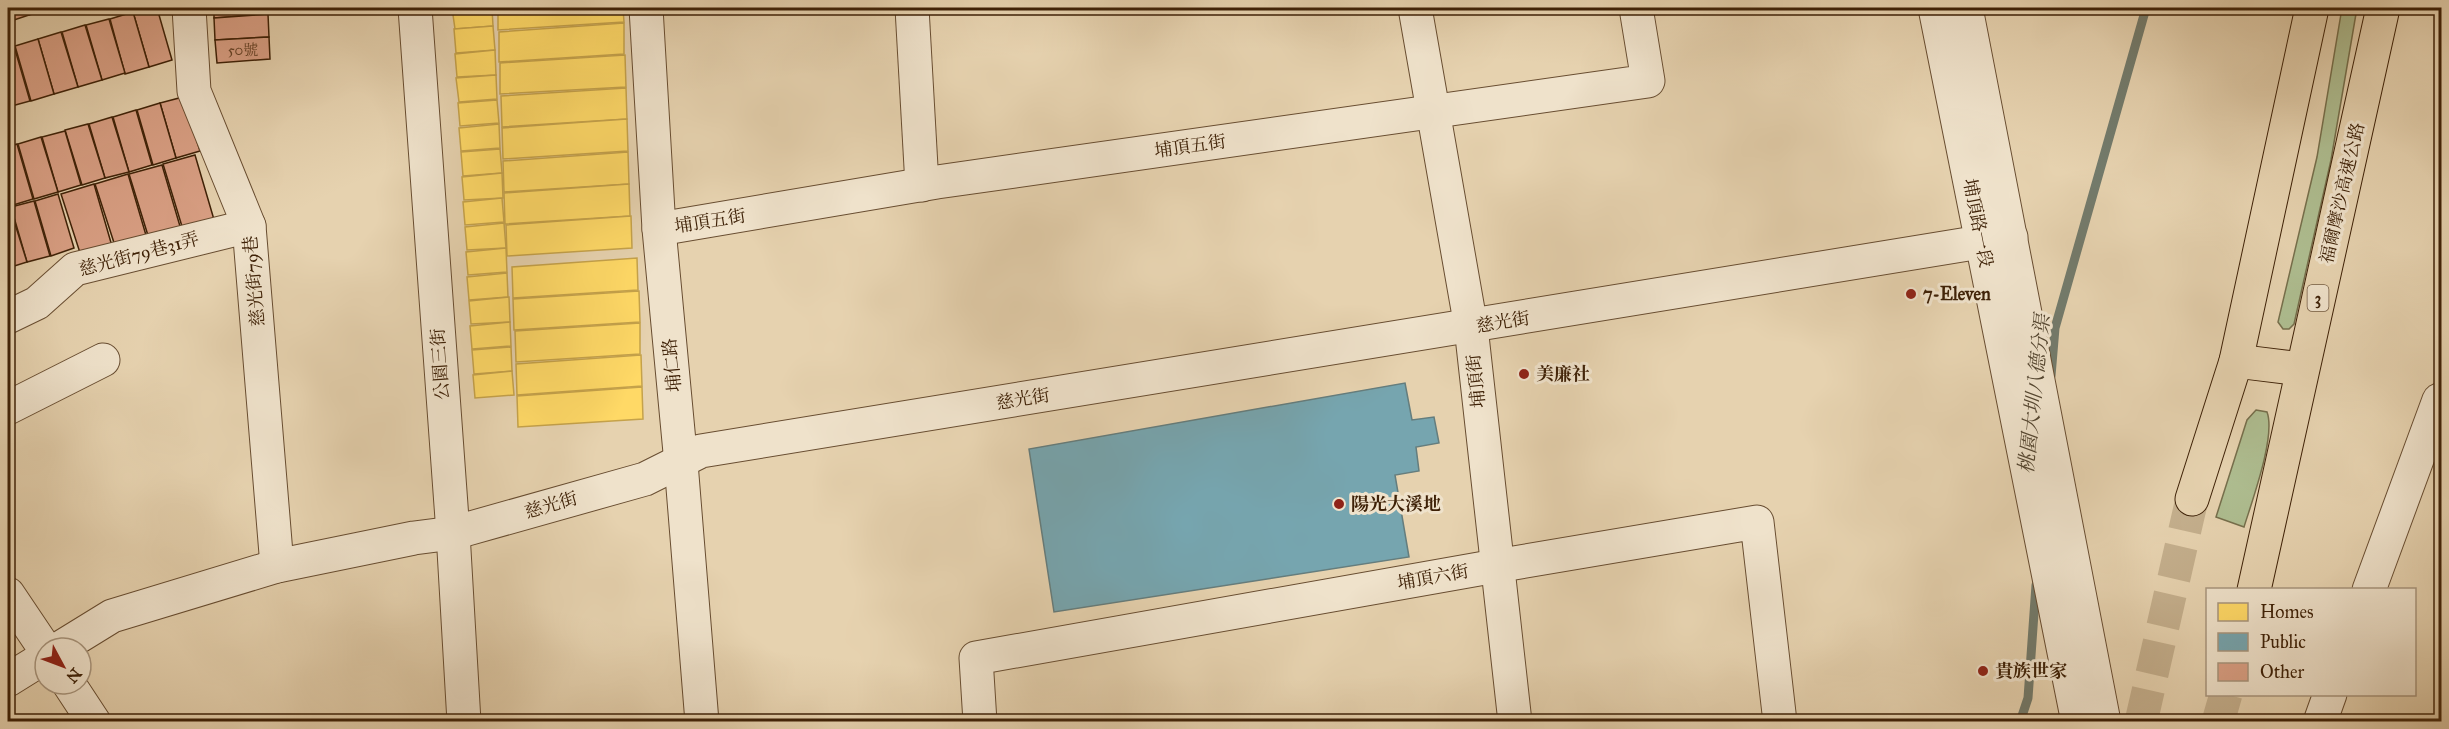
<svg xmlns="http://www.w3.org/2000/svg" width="2449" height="729" font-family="'IM FELL Great Primer','Noto Serif TC',serif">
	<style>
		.green { fill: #aebd90; stroke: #766f4c; stroke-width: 1.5 }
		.homes { fill: #ffd966; stroke: #c5a24a; stroke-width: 1.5 }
		.public { fill: #76a5af; stroke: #657d7d; stroke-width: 1.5 }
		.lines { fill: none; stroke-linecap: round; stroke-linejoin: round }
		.stream { stroke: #737b6c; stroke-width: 9 }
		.building { fill: #daa085; stroke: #3e2107; stroke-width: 1.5 }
		.highway-tunnel { stroke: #c4af8d; stroke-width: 33; stroke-dasharray: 33 16; stroke-linecap: butt }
		.minor-casing { stroke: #684d31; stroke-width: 35 }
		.highway-casing { stroke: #3e2107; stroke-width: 35 }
		.minor { stroke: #efe2cb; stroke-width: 33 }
		.highway { stroke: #e6d2af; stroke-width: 33 }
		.poi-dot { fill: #8f2418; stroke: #efe2cb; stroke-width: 2 }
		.labels { text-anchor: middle; stroke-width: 6; stroke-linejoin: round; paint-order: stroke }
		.number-label { font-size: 15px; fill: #654126 }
		.shield { fill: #efe2cb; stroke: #735b42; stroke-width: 1.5 }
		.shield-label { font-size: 16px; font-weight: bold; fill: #3e2107 }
		.street-label { font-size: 18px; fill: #3e2107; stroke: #efe2cb }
		.poi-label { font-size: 18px; font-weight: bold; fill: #3e2107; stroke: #efe2cb; text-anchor: start }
		.water-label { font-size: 20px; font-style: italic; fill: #544631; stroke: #efe2cb }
	</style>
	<rect width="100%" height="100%" fill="#e6d2af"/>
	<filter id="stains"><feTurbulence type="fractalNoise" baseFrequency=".00333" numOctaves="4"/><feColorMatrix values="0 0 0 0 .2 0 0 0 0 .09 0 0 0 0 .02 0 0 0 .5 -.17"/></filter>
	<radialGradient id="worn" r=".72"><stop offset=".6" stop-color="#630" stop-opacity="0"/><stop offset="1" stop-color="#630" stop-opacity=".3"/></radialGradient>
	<g class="green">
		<polygon points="2342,8 2357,8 2331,160 2294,324 2289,329 2283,329 2278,322 2317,157"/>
		<path d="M2256,410L2267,412C2276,436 2252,501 2244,527L2216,517L2247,420Z"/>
	</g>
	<g class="homes">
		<polygon points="452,8 492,8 493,26 455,29"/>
		<polygon points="498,8 623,8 624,22 498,30"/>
		<polygon points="624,23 624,54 499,62 499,32"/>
		<polygon points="493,26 495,50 456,53 454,29"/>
		<polygon points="495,50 496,75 457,77 455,54"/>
		<polygon points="625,55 626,87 500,94 500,63"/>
		<polygon points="496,75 497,99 459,102 456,78"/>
		<polygon points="626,88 627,119 502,127 501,96"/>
		<polygon points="497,100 499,123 460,126 458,103"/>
		<polygon points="627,119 628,151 503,159 502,128"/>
		<polygon points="499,124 500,148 461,151 459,128"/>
		<polygon points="500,149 502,173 463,176 461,152"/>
		<polygon points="628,152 629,184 504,192 503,161"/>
		<polygon points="502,173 503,198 464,200 462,177"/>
		<polygon points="629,184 630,216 505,224 504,193"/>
		<polygon points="502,198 504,222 465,225 463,202"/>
		<polygon points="631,216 632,248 507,256 506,225"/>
		<polygon points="504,223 506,248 467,250 465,227"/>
		<polygon points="506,248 507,272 468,275 466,252"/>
		<polygon points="637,258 638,290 513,298 512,267"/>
		<polygon points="507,273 508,297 469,300 467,277"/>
		<polygon points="639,291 640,322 514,330 513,299"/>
		<polygon points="509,297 510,322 471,324 469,301"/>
		<polygon points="510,322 511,346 472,349 470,326"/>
		<polygon points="640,323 640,354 516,362 515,331"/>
		<polygon points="511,347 512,371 474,374 472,350"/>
		<polygon points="641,355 642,386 517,395 516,364"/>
		<polygon points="512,371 514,395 475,398 473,375"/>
		<polygon points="642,387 643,419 518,427 517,396"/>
	</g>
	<polygon class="public" points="1405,383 1412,420 1434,417 1439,443 1416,447 1419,471 1395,475 1409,557 1054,612 1029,449"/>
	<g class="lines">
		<g class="stream">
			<polyline points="2051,376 2055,328 2146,8"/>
			<polyline points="2020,722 2028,698 2036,585"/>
		</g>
	</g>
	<g class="building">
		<polygon points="8,8 27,8 29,15 8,22"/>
		<polygon points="27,8 53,8 29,15"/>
		<polygon points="149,8 157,8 172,60 149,67 133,12"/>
		<polygon points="214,8 267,8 268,14 214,18"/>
		<polygon points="344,8 385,8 344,11"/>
		<polygon points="133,12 149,67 125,74 110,19"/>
		<polygon points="268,14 269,37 215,40 214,18"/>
		<polygon points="109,19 125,73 102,80 86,25"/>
		<polygon points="85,25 102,80 78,87 62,32"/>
		<polygon points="61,32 78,87 54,94 38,39"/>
		<polygon points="269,37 270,59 217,63 215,40"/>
		<polygon points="38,39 54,94 31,101 15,46"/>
		<polygon points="14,46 30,101 8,107 8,48"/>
		<polygon points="183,97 200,151 176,158 160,103"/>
		<polygon points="160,103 176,158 153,165 137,110"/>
		<polygon points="136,110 152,165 129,172 113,117"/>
		<polygon points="112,117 129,172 105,178 89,124"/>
		<polygon points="88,124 105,178 82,185 65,130"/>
		<polygon points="65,131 81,185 58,192 42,137"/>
		<polygon points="41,137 58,192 34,199 18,144"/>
		<polygon points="17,144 33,199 10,206 8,197 8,147"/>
		<polygon points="195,155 215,223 184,233 163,164"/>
		<polygon points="162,165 182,233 150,242 129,174"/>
		<polygon points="128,174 148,242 117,252 95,184"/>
		<polygon points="94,184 114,253 83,262 61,194"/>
		<polygon points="58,194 74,248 51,256 35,201"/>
		<polygon points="34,201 50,256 27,262 11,207"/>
		<polygon points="8,208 10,208 27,262 8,268"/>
	</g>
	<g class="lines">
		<g class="highway-tunnel">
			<polyline points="2141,722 2192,499"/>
			<polyline points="2218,722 2226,694"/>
		</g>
		<g class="minor-casing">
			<g id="minor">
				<polyline points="189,8 194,91 249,226 277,566"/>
				<polyline points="415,8 453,533 464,722"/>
				<polyline points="646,8 659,229 681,463 702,722"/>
				<polyline points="912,8 922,185"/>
				<polyline points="1415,8 1471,327 1515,722"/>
				<polyline points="1935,8 2078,722"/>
				<polyline points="1966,8 2104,722"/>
				<polyline points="659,229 937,182 1648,81 1636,8"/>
				<polyline points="8,317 37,303 75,269 249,226"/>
				<polyline points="8,408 103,360"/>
				<polyline points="2369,590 2439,400 2442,400"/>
				<polyline points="8,594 45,649"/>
				<polyline points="60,648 112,616 277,566 414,538 453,533 645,479 701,451 2011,237"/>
				<polyline points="8,680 45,657"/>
				<polyline points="69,684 94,722"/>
				<polyline points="980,722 976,658 1496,566 1757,522 1780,722"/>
				<polyline points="2320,722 2330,694"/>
			</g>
		</g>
		<g class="highway-casing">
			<g id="highway">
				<polyline points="2236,361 2302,369"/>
				<polyline points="2192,499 2236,361 2312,8"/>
				<polyline points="2254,590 2383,8"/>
			</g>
		</g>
		<use href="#minor" class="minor"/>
		<use href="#highway" class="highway"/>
	</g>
	<g class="poi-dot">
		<circle cx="1911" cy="294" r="6"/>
		<circle cx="1524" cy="374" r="6"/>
		<circle cx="1339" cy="504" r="6"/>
		<circle cx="1983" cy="671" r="6"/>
	</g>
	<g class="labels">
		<g class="number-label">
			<text x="243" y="55">50號</text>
		</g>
		<rect class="shield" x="2307.5" y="285" width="21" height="26" rx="4.5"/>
		<g class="shield-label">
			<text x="2318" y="304">3</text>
		</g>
		<g class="street-label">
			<text transform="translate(1190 146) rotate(-8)" y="6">埔頂五街</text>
			<text transform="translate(2342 193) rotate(-77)" y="6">福爾摩沙高速公路</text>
			<text transform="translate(710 221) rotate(-9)" y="6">埔頂五街</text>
			<text transform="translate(1978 223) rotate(79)" y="6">埔頂路一段</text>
			<text transform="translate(139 254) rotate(-15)" y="6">慈光街79巷31弄</text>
			<text transform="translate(254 281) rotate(-95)" y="6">慈光街79巷</text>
			<text transform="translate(1503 322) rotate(-9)" y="6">慈光街</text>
			<text transform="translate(440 364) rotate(-94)" y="6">公園三街</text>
			<text transform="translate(672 365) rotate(-96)" y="6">埔仁路</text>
			<text transform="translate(1476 381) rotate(-96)" y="6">埔頂街</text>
			<text transform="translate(1023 399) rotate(-9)" y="6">慈光街</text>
			<text transform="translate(551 505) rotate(-16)" y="6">慈光街</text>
			<text transform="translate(1433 577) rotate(-10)" y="6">埔頂六街</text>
		</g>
		<g class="poi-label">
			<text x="1923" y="300">7-Eleven</text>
			<text x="1536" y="380">美廉社</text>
			<text x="1351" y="510">陽光大溪地</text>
			<text x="1995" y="677">貴族世家</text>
		</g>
		<g class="water-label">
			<text transform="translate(2034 394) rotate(-84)" y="7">桃園大圳八德分渠</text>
		</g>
	</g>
	<rect width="2449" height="729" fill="none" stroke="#e6d2af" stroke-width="30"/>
	<rect x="9" y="9" width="2431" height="711" fill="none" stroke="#3e2107" stroke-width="3"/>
	<rect x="15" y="15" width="2419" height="699" fill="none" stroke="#3e2107" stroke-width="1.5"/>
	<rect x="2206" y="588" width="210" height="108" fill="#efe2cb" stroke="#a8957d" stroke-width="1.5"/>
	<rect x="2218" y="603" width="30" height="18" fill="#ffd966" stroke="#a8957d" stroke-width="1.5"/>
	<text x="2260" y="618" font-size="18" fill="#3e2107">Homes</text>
	<rect x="2218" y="633" width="30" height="18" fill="#76a5af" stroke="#a8957d" stroke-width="1.5"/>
	<text x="2260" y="648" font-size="18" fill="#3e2107">Public</text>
	<rect x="2218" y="663" width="30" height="18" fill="#daa085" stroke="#a8957d" stroke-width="1.5"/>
	<text x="2260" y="678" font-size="18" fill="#3e2107">Other</text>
	<g transform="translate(63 666) rotate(131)"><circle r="28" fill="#efe2cb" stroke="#a8957d" stroke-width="1.5"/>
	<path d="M0-4.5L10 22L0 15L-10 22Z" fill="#8f2418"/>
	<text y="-9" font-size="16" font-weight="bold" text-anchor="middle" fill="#3e2107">N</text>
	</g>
	<rect width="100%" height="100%" filter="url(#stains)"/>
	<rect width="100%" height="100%" fill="url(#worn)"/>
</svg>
